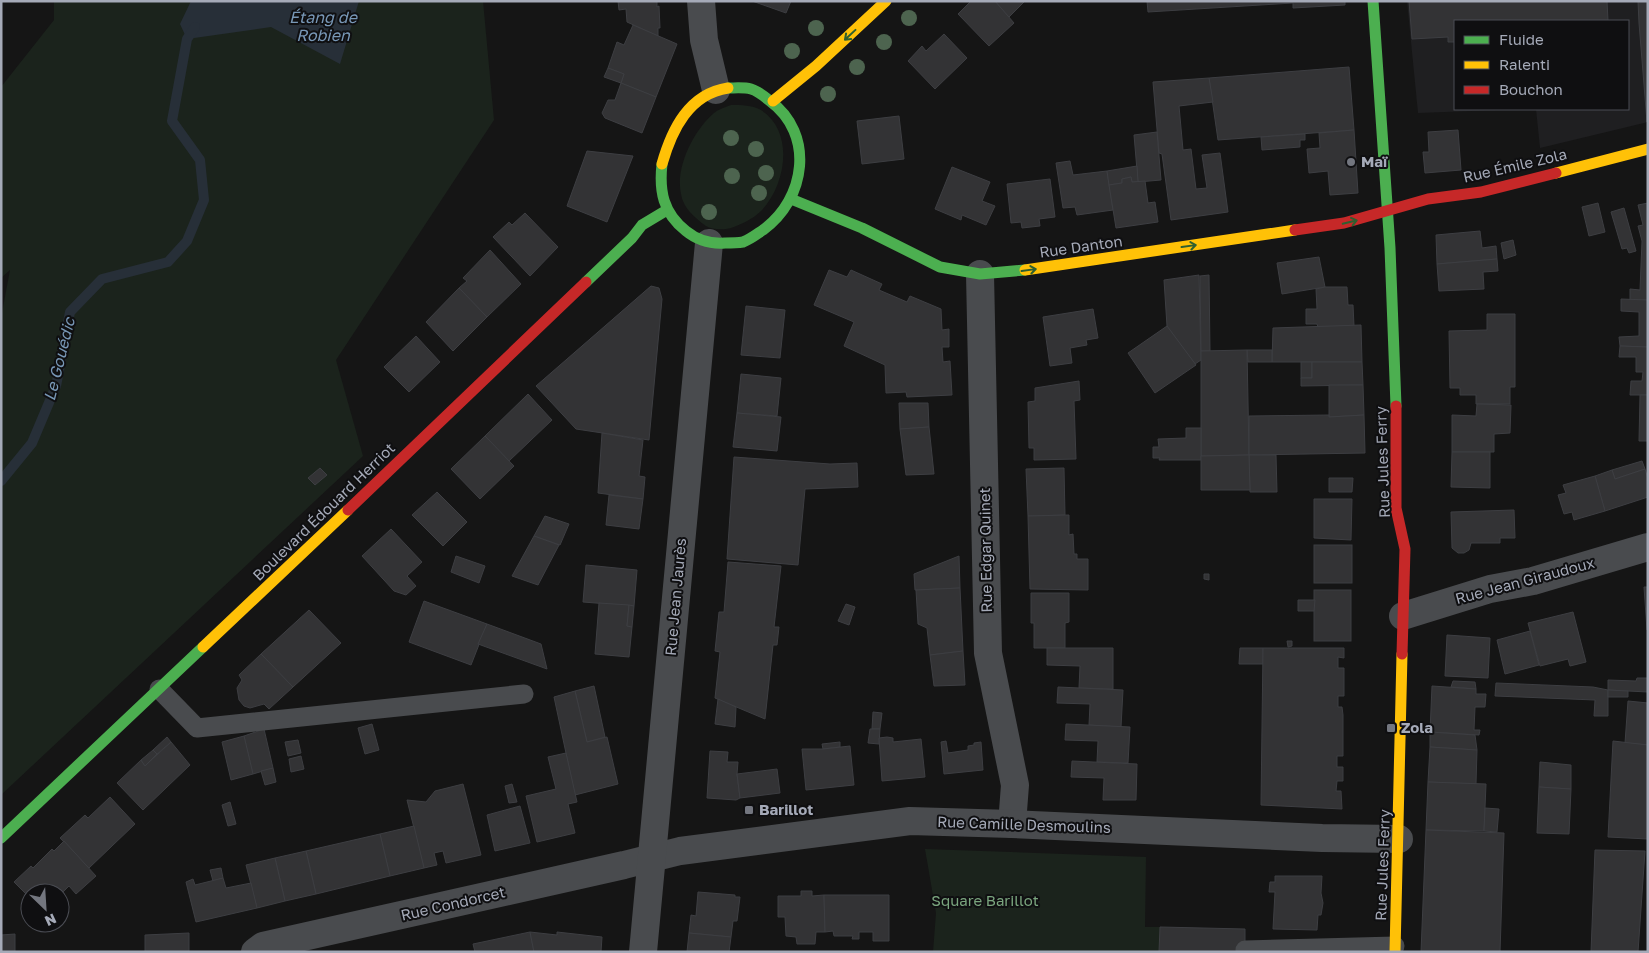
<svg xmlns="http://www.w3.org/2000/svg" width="1649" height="953" font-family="'Golos Text',sans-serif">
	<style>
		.built { fill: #1f1f21 }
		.green { fill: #1b231c }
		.water { fill: #272f38 }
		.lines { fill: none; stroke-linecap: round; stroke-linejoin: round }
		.stream { stroke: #272f38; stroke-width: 10 }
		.building { fill: #333335; stroke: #3d3e42 }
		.lane { stroke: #494b4e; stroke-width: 19 }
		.street { stroke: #494b4e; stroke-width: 28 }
		.fast { stroke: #4caf50; stroke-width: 11 }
		.slow { stroke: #ffc107; stroke-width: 11 }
		.jam { stroke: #c62828; stroke-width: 11 }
		.tree { fill: #4d644f }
		.oneway { stroke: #2e5f30 }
		.poi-dot { fill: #73767f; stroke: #0f0f11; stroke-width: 2 }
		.labels { text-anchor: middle; stroke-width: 4; stroke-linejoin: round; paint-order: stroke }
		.poi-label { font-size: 15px; font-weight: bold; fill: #a5aab8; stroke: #0f0f11; text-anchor: start }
		.street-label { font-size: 15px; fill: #a5aab8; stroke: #0f0f11 }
		.park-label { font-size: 15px; fill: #7aa57e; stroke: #0f0f11 }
		.water-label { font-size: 16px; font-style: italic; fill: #7897b6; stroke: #0f0f11 }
	</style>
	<rect width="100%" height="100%" fill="#151515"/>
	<polygon class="built" points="1407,1 1648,1 1648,122 1540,148 1536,109 1628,109 1628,21 1455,21 1455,109 1525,109 1418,113"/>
	<g class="green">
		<polygon points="54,1 483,1 494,120 336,360 363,456 1,795 1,318 10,270 1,278 1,87 54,20"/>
		<path d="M731,105C742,105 751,105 761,110C795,132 786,185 761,211C753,219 742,224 731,228C724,230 712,230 706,226C695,218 683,208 681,194C675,167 694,130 714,113C719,109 726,107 731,105Z"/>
		<polygon points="925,849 1146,857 1145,927 1160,927 1159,952 933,952 936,913"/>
	</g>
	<polygon class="water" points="191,1 359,1 340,64 271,27 187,39 180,24"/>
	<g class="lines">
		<polyline class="stream" points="1,481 32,443 56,386 70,312 102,279 168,262 187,241 204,200 200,160 172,121 187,39 195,27"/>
	</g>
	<g class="building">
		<polygon points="618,1 657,1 657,7 659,6 660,28 658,28 658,36 627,22 626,9 619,10"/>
		<polygon points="752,1 791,1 786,13"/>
		<polygon points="971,1 995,1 1014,23 989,46 958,14"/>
		<polygon points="995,1 1025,1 1009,17"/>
		<polygon points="1147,1 1345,1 1345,5 1293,8 1293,3 1148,12"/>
		<polygon points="1409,1 1607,1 1608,21 1455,21 1455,42 1448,42 1448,37 1412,39"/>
		<polygon points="1638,1 1648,1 1647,122 1639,23"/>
		<polygon points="633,25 677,44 656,97 621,83 624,74 608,68 617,42 624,45"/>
		<polygon points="944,34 967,58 935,89 908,61 922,46 926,51"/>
		<polygon points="1349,67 1354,130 1218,140 1209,78"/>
		<polygon points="608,68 624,74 621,83 604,77"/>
		<polygon points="1209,78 1213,102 1179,106 1183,150 1191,149 1196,189 1207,188 1202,155 1220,153 1228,212 1171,220 1162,154 1159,153 1153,82"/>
		<polygon points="621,83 656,97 642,133 605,118 602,113 608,100 615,100"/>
		<polygon points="899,116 904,159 862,164 857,121"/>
		<polygon points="1354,130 1358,193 1330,195 1328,171 1309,173 1307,149 1320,148 1319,133"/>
		<polygon points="1458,130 1461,170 1425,173 1423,152 1429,152 1428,132"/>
		<polygon points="1157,132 1161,180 1138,182 1134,135"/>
		<polygon points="1305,134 1305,140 1300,140 1300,147 1262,150 1261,137"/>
		<polygon points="587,151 633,156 607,222 567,206"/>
		<polygon points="1070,161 1073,175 1107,171 1113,210 1077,215 1075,207 1063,208 1056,163"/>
		<polygon points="1137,166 1138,182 1132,182 1131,177 1122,179 1122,183 1109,185 1107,171"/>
		<polygon points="952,167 990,182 982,201 995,206 986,225 962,215 961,220 935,209"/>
		<polygon points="1131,177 1132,182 1145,181 1148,203 1155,202 1158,222 1116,228 1109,185 1122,183 1122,179"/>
		<polygon points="1050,179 1055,217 1039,219 1040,226 1022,228 1021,222 1011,223 1007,184"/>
		<polygon points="1598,203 1605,232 1589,236 1582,207"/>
		<polygon points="1648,203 1648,300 1630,300 1630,289 1640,290 1642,241 1638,226 1643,225 1638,205"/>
		<polygon points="1624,208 1636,251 1629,253 1627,248 1622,249 1611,212"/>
		<polygon points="525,213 558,247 530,276 493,237 509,222 512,225"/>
		<polygon points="1480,231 1482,248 1496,246 1497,259 1437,264 1436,235"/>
		<polygon points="1513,240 1516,255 1504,259 1501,243"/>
		<polygon points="490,250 521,284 487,317 459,288 467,281 463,278"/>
		<polygon points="1319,257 1325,287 1282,294 1277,263"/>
		<polygon points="1497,259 1498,271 1483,272 1484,289 1439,291 1437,264"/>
		<polygon points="829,270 847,277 851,270 882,284 879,290 907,302 910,296 941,309 942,330 949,329 949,347 942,347 943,362 950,361 952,395 907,397 906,392 886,393 885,365 844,346 854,322 814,305"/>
		<polygon points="1199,275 1201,360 1195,364 1167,326 1164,280"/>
		<polygon points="1209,275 1210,351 1201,351 1200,276"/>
		<polygon points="651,286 659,288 662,299 649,440 576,429 536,386"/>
		<polygon points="1325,287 1347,287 1348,305 1353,305 1354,326 1318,327 1317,324 1306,324 1306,309 1317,309 1316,289"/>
		<polygon points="459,288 487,317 453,351 426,322"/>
		<polygon points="1621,299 1648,300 1648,347 1620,346 1619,337 1639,336 1639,312 1621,311"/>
		<polygon points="746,306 785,310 780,358 741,355"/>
		<polygon points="1093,309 1098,338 1086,340 1087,345 1070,348 1072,363 1050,366 1043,317"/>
		<polygon points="1487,314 1515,314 1515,387 1510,387 1510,404 1476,404 1476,395 1460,395 1460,388 1450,388 1449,331 1487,330"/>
		<polygon points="1361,325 1362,362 1272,362 1273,328"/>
		<polygon points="1167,326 1196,365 1155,393 1128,353"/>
		<polygon points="416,336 440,362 409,392 384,367"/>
		<polygon points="1620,346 1648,347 1648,395 1630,395 1631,381 1642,381 1643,372 1636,372 1636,357 1619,357"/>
		<polygon points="1247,350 1272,350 1272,362 1248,362"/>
		<polygon points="1247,350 1249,455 1201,456 1201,351"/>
		<rect x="1301" y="362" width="11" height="16"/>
		<polygon points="1312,362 1362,362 1363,385 1301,386 1301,378 1312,378"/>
		<polygon points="741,374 781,378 777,416 737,413"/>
		<polygon points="1079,381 1080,400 1074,401 1076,459 1034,460 1034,448 1029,448 1028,402 1035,401 1035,388"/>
		<polygon points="1329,385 1363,385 1364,415 1329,417"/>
		<polygon points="528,394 552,420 509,461 485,436"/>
		<polygon points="1640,395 1648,395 1648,441 1639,441"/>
		<polygon points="899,403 928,403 929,427 900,429"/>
		<polygon points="1477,404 1511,405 1510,433 1494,434 1494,452 1452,452 1452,415 1476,416"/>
		<polygon points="737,413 781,417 777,451 733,447"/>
		<polygon points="1329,415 1329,417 1364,415 1365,453 1249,455 1249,416"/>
		<polygon points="929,427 934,474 906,475 900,429"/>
		<polygon points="1186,428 1201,428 1201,460 1159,460 1160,458 1153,458 1153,447 1159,447 1158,439 1186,438"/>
		<polygon points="602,433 643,440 639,476 645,477 643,499 598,493"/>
		<polygon points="485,436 514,466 480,499 451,469"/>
		<polygon points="1452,452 1490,452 1490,488 1451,487"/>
		<polygon points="1249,455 1276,455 1277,492 1250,492"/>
		<polygon points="1249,455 1250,490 1201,490 1201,456"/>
		<polygon points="734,457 830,464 857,463 858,487 805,489 798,565 727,559"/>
		<polygon points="1642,461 1645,469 1615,479 1612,470"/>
		<polygon points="320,468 327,475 315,485 308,478"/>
		<polygon points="1064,468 1065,515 1028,516 1026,469"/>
		<polygon points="1645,469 1648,479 1648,497 1605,511 1595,476 1612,470 1615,479"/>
		<polygon points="1595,476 1605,511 1574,520 1572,512 1564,514 1558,495 1566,493 1563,485"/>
		<polygon points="1329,478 1353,478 1352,492 1329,492"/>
		<polygon points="437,492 467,522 443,546 412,515"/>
		<polygon points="609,495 643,499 639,529 606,525"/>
		<polygon points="1314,499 1352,499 1351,540 1314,538"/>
		<polygon points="1514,510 1515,538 1500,538 1500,543 1471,543 1469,550 1464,553 1458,553 1452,548 1451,512"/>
		<polygon points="1069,515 1069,535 1073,534 1074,554 1077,554 1077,559 1088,559 1088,590 1030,589 1028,516"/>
		<polygon points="545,516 569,524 560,545 534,536"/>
		<polygon points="391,529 422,562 407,576 416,586 406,595 394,591 362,556"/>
		<polygon points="534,536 559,545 538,585 512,576"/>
		<rect x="1314" y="545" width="38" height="38"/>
		<polygon points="456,556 485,566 479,583 451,572"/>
		<polygon points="959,556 960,588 915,590 914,574"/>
		<polygon points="728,562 781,566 774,627 779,627 777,645 773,645 765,719 715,698 720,652 715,651 719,612 724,612"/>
		<polygon points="586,565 637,570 634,606 583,602"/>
		<polygon points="1204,574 1209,574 1209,580 1204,579"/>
		<polygon points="1644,587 1648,587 1648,630 1647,630"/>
		<polygon points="960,588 963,651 930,655 927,628 918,624 916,590"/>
		<rect x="1314" y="590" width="37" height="51"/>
		<polygon points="1031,593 1069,593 1069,622 1065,623 1065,648 1034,648 1034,623 1031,623"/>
		<polygon points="1298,600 1315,600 1314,611 1298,611"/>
		<polygon points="424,601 487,624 471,665 409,642"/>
		<polygon points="599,603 629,605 627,626 632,627 629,657 595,654"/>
		<polygon points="846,604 855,607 849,625 838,621"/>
		<polygon points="629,605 634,606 632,627 627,626"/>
		<polygon points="309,610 341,643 293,687 261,654"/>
		<polygon points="1573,612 1586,662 1570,666 1568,659 1540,666 1528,623"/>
		<polygon points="487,624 541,644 547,669 478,644"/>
		<polygon points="1530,631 1539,665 1505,674 1497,640"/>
		<polygon points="1447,635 1490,638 1488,678 1445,676"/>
		<polygon points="1287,641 1292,641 1292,646 1288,647"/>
		<polygon points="1047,648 1113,648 1113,689 1079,688 1080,666 1047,665"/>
		<polygon points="1240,648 1263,648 1263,664 1239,664"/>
		<polygon points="1263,648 1344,648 1344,658 1338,657 1338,668 1344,668 1344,696 1338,696 1338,707 1342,707 1343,715 1343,756 1337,756 1337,767 1343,767 1343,781 1337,781 1336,791 1341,791 1342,809 1261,805"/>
		<polygon points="963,651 965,685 934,686 930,655"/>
		<polygon points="261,654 293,687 269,709 264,704 250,708 244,706 239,700 237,688 242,680 239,675"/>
		<polygon points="1637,678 1648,678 1648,692 1608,690 1608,680 1636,681"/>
		<polygon points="1453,681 1475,682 1476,689 1451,687"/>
		<polygon points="1496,683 1593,687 1608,690 1608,716 1594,716 1595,700 1495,696"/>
		<polygon points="594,686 605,737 587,742 575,691"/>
		<polygon points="1432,686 1476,689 1476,694 1486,694 1485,707 1475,707 1474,730 1480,730 1479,735 1430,732"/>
		<polygon points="1058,687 1123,690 1121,727 1089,725 1090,704 1057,703"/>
		<polygon points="1608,690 1628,691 1628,697 1608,697"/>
		<polygon points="575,691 587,742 607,737 618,784 575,795 554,697"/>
		<polygon points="718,699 736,707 735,727 715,724"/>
		<polygon points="1628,701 1648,703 1648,745 1625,743"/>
		<polygon points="873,712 882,713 880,729 872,729"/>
		<polygon points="372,724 379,750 365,754 358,728"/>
		<polygon points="1066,724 1130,727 1128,763 1097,762 1098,741 1065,740"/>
		<polygon points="264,729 273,768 253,774 244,736"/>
		<polygon points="870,729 880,729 879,744 868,743"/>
		<polygon points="1430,732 1475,735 1477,750 1430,747"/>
		<polygon points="244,736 253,774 231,780 222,742"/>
		<polygon points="167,737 171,742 157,754 153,750"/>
		<polygon points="887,737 893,738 893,742 921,739 925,777 882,781 879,738"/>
		<polygon points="298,740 301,753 288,756 285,742"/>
		<polygon points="946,741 948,753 968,750 968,746 974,745 974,743 981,742 983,770 944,774 941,742"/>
		<polygon points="1613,741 1648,745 1648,839 1608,837"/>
		<polygon points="171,742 190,765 143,810 117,783 141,760 145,766"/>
		<polygon points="840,742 840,747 823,749 822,744"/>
		<polygon points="850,746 854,785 806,790 802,749 823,749"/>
		<polygon points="1430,747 1477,750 1476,784 1428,782"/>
		<polygon points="153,750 157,754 145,766 141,760"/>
		<polygon points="710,751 728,752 727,762 738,762 737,774 740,798 736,800 707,798"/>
		<polygon points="566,753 577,802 568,804 575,833 537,842 526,796 556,789 548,757"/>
		<polygon points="301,756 304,769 291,772 289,759"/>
		<polygon points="1072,761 1137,764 1136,800 1103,800 1104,778 1071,777"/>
		<polygon points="1540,762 1571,765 1571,789 1539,787"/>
		<polygon points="273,768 276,782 265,785 261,771"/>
		<polygon points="777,769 780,793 740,798 737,774"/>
		<polygon points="1428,782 1486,784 1484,831 1426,830"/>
		<polygon points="463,784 481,855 446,863 443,851 434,853 437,865 424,868 407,800 426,802 435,791"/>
		<polygon points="512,784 517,802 509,803 505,786"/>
		<polygon points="1539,787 1571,789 1569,834 1537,833"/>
		<polygon points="110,797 135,824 89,868 60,838 85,815 88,818"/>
		<polygon points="230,802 236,824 228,826 222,805"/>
		<polygon points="520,806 530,843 495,851 487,815"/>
		<polygon points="1485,808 1499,809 1497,832 1484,831"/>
		<polygon points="414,826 424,868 390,876 380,834"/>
		<polygon points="1426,830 1504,833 1500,952 1421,952"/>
		<polygon points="380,834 390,876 316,894 306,851"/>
		<polygon points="64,841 96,876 76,894 69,886 60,895 60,893 30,893 30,898 14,882 31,866 33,868 52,849 54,851"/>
		<polygon points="1595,850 1645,851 1638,952 1591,952"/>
		<polygon points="306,851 316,894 285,901 275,858"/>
		<polygon points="275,858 285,901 257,908 246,865"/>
		<polygon points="221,868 223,878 213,881 210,870"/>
		<polygon points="1275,876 1322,876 1321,893 1323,903 1321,915 1318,915 1317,930 1273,929 1275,892 1269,892 1270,882 1275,882"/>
		<polygon points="223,878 226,888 251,883 257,908 196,922 186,882 193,879 195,885"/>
		<polygon points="801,891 812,891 812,896 824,895 825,932 816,932 815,944 797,944 796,937 786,936 785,917 778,917 778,896 801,896"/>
		<polygon points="698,892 735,895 735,897 740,897 737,921 733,921 731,937 689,933 691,915 696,916"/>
		<polygon points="824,895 889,895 889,941 873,941 873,932 859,932 859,939 852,939 853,936 834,936 833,931 825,932"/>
		<polygon points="1160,927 1245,929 1245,952 1159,952"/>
		<polygon points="530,932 534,952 475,952 473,944"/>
		<polygon points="530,932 557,935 557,932 602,937 601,952 534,952"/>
		<polygon points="189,933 189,952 145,952 145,935"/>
		<polygon points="689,933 731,937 729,952 687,952"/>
		<polygon points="15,934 15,952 1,952 1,935"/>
	</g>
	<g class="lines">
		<g class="lane">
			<polyline points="159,689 197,728 524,694"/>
			<polyline points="1245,950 1395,946"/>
		</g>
		<g class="street">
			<polyline points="701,1 704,40 716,90"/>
			<polyline points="980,274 988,653 1015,785 1012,824"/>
			<polyline points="1403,616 1490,589 1533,581 1648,547"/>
			<polyline points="255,952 263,946 624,865 680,851 910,821 1012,824 1322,838 1399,839"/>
			<polyline points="643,952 709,243"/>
		</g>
		<g class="fast">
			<polyline points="1373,1 1390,248 1396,406"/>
			<path d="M662,164C659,191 663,213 686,231C697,240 711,244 725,243C731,243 737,243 743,242C751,239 757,234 763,230C806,199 815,134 770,101C764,96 758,91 751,89C744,87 735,88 728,88"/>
			<polyline points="791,199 862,228 940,267 980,274 1025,270"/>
			<polyline points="586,282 632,238 642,225 667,210"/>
			<polyline points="1,838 203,647"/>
		</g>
		<g class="slow">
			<polyline points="773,101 816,66 886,1"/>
			<path d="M662,164C672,129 689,94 728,88"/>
			<polyline points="1556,173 1648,149"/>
			<polyline points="1025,270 1295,230"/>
			<polyline points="203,647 348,510"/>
			<polyline points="1395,952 1402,654"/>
		</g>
		<g class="jam">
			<polyline points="1295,230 1344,223 1428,199 1481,192 1556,173"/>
			<polyline points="1396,406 1396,508 1405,549 1402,654"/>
			<polyline points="348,510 586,282"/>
		</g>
	</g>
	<g class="tree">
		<circle cx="909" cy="18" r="8"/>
		<circle cx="816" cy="28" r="8"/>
		<circle cx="884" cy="42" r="8"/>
		<circle cx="792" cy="51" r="8"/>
		<circle cx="857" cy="67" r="8"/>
		<circle cx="828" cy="94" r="8"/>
		<circle cx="731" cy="138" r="8"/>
		<circle cx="756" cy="149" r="8"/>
		<circle cx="766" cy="173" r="8"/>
		<circle cx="732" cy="176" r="8"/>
		<circle cx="759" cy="193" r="8"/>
		<circle cx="709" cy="212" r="8"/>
	</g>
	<defs><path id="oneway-shaft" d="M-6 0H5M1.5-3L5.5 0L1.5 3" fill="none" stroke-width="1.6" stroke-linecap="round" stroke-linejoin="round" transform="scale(1.25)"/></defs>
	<g class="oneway">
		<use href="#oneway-shaft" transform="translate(850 35) rotate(137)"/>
		<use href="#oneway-shaft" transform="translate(1350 222) rotate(-13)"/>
		<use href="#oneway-shaft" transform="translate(1189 246) rotate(-8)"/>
		<use href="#oneway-shaft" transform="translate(1029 270) rotate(-8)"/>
	</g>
	<g class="poi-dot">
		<circle cx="1351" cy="162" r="5"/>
		<rect x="1386" y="723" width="10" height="10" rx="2.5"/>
		<rect x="744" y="805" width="10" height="10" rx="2.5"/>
	</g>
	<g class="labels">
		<g class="poi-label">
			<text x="1361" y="167">Maï</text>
			<text x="1401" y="733">Zola</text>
			<text x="759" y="815">Barillot</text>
		</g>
		<g class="street-label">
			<text transform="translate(1515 166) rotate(-13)" y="5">Rue Émile Zola</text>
			<text transform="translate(1081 247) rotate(-8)" y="5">Rue Danton</text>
			<text transform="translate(1383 462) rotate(-92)" y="5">Rue Jules Ferry</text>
			<text transform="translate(324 512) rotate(-44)" y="5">Boulevard Édouard Herriot</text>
			<text transform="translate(986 550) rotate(-91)" y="5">Rue Edgar Quinet</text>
			<text transform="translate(1525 581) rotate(-15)" y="5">Rue Jean Giraudoux</text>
			<text transform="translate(676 597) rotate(-85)" y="5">Rue Jean Jaurès</text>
			<text transform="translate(1024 825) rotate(2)" y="5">Rue Camille Desmoulins</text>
			<text transform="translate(1383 865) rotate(-88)" y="5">Rue Jules Ferry</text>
			<text transform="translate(453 904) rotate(-13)" y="5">Rue Condorcet</text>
		</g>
		<g class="park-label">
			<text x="985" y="906">Square Barillot</text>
		</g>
		<g class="water-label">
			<text x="323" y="23">Étang de<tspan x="323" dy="18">Robien</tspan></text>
			<text transform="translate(59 359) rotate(-76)" y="6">Le Gouédic</text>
		</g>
	</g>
	<rect width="1649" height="953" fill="none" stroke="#a5aab8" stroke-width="5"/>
	<rect x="1454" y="20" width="175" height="90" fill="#0f0f11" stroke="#4b4d54"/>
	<rect x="1464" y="36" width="25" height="8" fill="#4caf50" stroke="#4b4d54"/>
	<text x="1499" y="45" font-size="15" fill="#a5aab8">Fluide</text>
	<rect x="1464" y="61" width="25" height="8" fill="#ffc107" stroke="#4b4d54"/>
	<text x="1499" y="70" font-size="15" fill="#a5aab8">Ralenti</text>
	<rect x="1464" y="86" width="25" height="8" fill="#c62828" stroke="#4b4d54"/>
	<text x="1499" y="95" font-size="15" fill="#a5aab8">Bouchon</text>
	<g transform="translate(45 908) rotate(155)"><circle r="24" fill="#0f0f11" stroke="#4b4d54"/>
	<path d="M0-4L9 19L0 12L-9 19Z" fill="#73767f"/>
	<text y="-8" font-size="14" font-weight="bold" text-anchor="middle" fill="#a5aab8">N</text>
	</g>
</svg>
